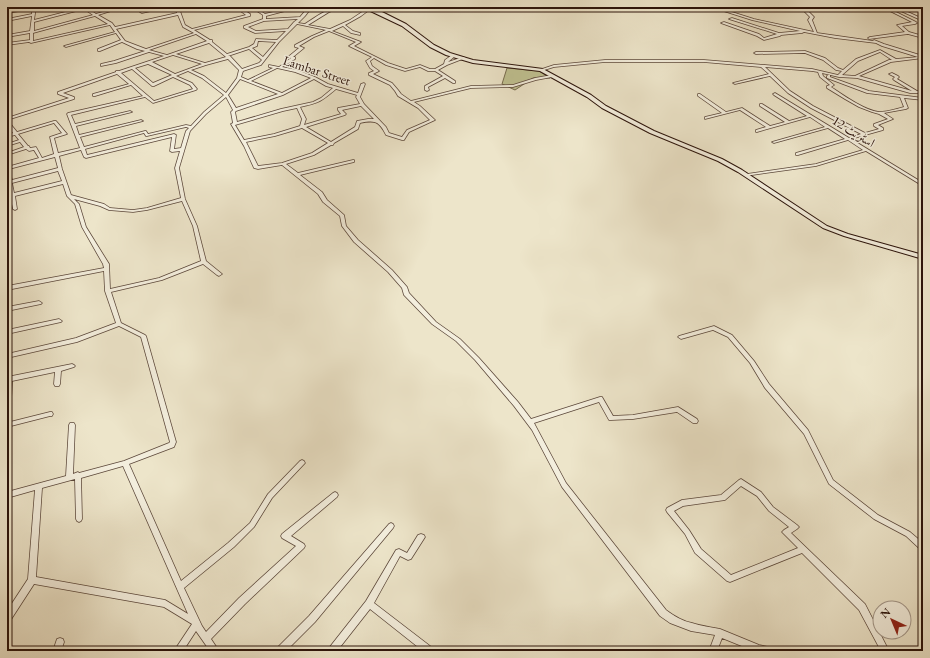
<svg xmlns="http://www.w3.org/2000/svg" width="930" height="658" font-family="'EB Garamond',Amiri,serif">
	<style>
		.green { fill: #c0c292; stroke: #766b4e }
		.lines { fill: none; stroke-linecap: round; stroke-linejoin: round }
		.street-casing { stroke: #5c483b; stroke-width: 1.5 }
		.secondary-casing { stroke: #2c140b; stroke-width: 2 }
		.street { fill: #f3eedd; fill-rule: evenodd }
		.secondary { fill: #f3eedd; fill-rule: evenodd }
		.labels { text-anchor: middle; stroke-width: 3; stroke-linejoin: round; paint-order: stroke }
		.far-street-label { font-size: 13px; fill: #2c140b; stroke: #f3eedd }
	</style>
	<rect width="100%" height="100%" fill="#ede5ca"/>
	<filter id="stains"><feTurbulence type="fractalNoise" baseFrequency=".005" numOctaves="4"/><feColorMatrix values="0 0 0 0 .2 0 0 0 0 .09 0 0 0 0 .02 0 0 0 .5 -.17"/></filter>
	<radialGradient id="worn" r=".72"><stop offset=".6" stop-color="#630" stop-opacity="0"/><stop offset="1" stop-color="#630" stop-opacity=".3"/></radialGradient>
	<polygon class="green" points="507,68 539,71 550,78 533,78 515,90 502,84"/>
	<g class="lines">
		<g class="street-casing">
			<g id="street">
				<path d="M32,7H36L34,20L81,8L80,7H86L96,14L119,7H124L98,15L112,23L115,27L177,13V11L171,7H175L180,11L185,25L192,29L246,15L235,7H239L250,14V16L194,30L210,40H212V42L227,54L249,47L254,44L256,39L277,40L286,31L255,33L244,28V26L263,19V15L251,7H255L265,14L285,9L308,8V7H312L305,16L298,23L305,24C316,17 328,7 342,7L329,12L308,25L330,29L350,20L368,8H369V10L361,16L345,25L353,31L360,33V35L351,33L343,26L332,31L361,42L354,46L388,63L406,69L420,65L430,69H435L444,64L445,60L452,55L455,56L448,62L463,57L465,58L447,65L438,70L455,81V83H453L445,78L428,87L429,90L427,91L425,90V86L443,76L435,71H428L420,67L405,71L386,65L374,58L370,61L372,66L379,71L373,74L392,83L398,90L401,94L411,101L471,86L513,85L535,78L552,75V77L536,80L513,87L471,88L414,102L420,106L435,120L409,132L404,140H402L386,135C379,121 375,120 360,123L358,129L334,143L333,145H331L314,155L286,164L298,173L353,160H354V162L300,175L322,192L327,200L344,215L346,226L358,240L392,270L407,287L409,293L436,322L460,339L479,358L518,402L531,419L600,397H602L613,416L633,415L678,407L697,419L698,421L697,423H693L677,412L633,419L611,420H609L599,402L534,423L566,483L666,610C674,616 682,621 692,623C701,626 711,627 720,629L759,645L773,648L774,651H754L722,638L717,651H709L715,635L691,631L670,623L660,616L562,487L532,430L514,406L475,360L456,341L432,324L404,295L402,288L388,272L354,242L342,226L340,216L323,202L318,194L282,165L258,169L254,168L244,146L231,124L233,123L231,112L233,110L226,97L206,114L190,131L179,168L185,199L197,226L206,261L222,274L219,276L217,275L203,264L162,280L111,292L121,323L145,335L146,336L176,442L174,447L129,464L181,581L228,543L250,523L268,494L300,461L302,460L304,461L305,463L272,498L254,527L234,547L184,588L202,626L206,632L239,598L296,546L282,538L281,536L282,534L333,493L335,492L337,493L338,495L337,497L291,536L304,544L305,546L304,548L245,604L211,639L219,651H210L196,631L183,651H174L192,624L164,607L34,584L10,621L7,622V611L28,579L35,490L7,498V492L66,476L69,425L70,423H74L75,425L73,474L78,472L79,473L124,461L169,443L170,442L141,337L119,326L77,342L7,358V354L76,338L116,323L105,291L104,271L7,290V286L104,268L103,264L82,227L75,204L67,196L63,184L15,196L17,209L15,210L13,209L7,179V167L39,158L34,150L29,151L26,149L7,155V153L24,147L20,142L7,146V144L19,140L15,135L7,137V135L13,133L7,125V121H8L17,132L54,121H56L67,134L54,138L58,153L80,148L67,114L68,113L143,96L131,85L95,96H93V94L129,84L117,74L63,93L74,97V99L7,120V118L69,98L58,94V92L116,72V71H119L164,56L149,52L116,63L101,66V64L114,61L145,51L137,49L122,42L100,51H98V49L121,40L116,33L66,47L64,46L115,32L110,25L31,43L29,42L7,45V43L30,40V33L7,37V35L30,31L32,16L7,21V19L32,14V9L7,13V11ZM84,9L93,15L34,31V22ZM306,10L300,17L266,19V16L285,11ZM178,15L183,27L194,33L146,49L125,41L116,29ZM95,16L108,24L33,41V33ZM298,19L294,22L288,29L256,31L248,27L264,21ZM297,24L326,30L312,36L295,45V47L299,48L288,57L291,58L279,67L269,65V67L273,68L248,80L241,77L243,71L261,65L279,42ZM329,31L356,42L349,46L372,57L366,61L370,68L374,71L369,73V75L390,85L395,91L398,96L418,108L430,120L407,130L402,137L389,133L386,127L364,104L360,97L365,84L364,83L361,84L358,93L328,84L315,77L297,70L282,67L295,59V57H293L304,48L299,46L314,37ZM196,34L207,41L167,55L149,50ZM258,41L276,42L263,57L252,48L257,46ZM209,43L226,57L205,63L176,54ZM249,49L262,60L259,63L242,69L230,56H228ZM173,55L202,64L175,74L152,62ZM228,59L239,70L237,78L226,93L204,76L191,70L206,65ZM148,64L172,75L153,83L135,68ZM277,68L295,72L311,78L282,93L251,81ZM132,69L152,86H154L173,77L190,85L193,89L154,101L121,73ZM188,71L202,78L224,95L204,112L191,126L186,125L148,134L146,131H145L84,147L80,137L143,121L141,120L79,135L76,126L132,112L130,111L75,124L71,115L145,97L153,103L196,90L197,89L192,83L176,76ZM240,79L278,94L236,108L228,95ZM314,79L326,86L333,88L321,98L313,102L281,109L237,122L235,112L236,111L283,95ZM336,89L357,95L356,97L360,104L338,108V110L341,114L304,125L306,119L300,107C319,103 322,101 336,89ZM361,106L374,119H368L357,121L355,127L331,142L306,127L345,115L346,114L342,110ZM297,108L302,119L300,126L274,134L244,140L235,125L283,111ZM54,123L62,133L50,137L54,154L42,158L36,147L30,148L29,146H28L18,134ZM186,127L189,128L186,131L181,148L174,149L176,135L174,134L87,155L85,149L144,133L146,136H147ZM302,128L328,143L312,153L282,163L258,166L246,142L275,136ZM172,137L170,151L172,152L180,151L175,168L181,198L147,208L133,210L110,208L104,204L71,195L62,169L59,156L81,150L84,157L86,158ZM55,157L58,168L12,180L9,169ZM58,171L62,181L14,193L12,183ZM74,199L100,206L109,210L133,212L147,210L182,201L193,226L201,261L159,278L110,289L109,264L86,227L79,204ZM123,466L188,614L165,600L36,577L42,488L75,479L76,519L77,521L79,522L81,521L82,519L81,478Z"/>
				<polygon points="162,7 168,7 142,13 140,12"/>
				<path d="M711,7H716L754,19L814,32L808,20L810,17L800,7H804L814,17L812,20L817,33L873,41L874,40L884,44L923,56V58L891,62L859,76L912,91L894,80L893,79L895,77L889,74L892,73L898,76L899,77L897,79L917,91H923V93H910L857,78L839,77L822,73L823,76L834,85L831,87C843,95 864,110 879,112C886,112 896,109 904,107L900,97L867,93L827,78V76L828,75H830V77L869,91L923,98V100L904,98L908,108L906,109L884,113L893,119L878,125L883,128V130L851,139L923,183V186L866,151L816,166L745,176V175L747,174L816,164L863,150L848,140L798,155H796V153L845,139L828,128L774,143L772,142L825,127L810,117L757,132H756V130L766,127L740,110L705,119V117L722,113L698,96V94H700L726,112L742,108L770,126L785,122L760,106V104H762L789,121L807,116L774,95L773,94L775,93L849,138L861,134L811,108L788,93L770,76L735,84L733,83L769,74L761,67L704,62H605L554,67L541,71L539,70L554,65L605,60H704L812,69L838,75L842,71L836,70L823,60L805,53L756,54L754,53L756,52L805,51L825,58L838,68L843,70L856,59L880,50L896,59L918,57L882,46L876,43L835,38L804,32L802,33L781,35L780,36L764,40L757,36L721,23L724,22L759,34L764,38L777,34L729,19L732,18L779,33L800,31L752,20ZM880,52L892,60H889L855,76L842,75L858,61ZM765,67L812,71L818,72L820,77L830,85L827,86V88L845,99L859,107L872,112L879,114L888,119L874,124V126L879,129L865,133L813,106L790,91Z"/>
				<polygon points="882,7 886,7 916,22 917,23 915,24 902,26 909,32 923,36 923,38 908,34 869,39 868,38 870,37 905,32 897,25 912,22"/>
				<polygon points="892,7 897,7 923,19 923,21"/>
				<polygon points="39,301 42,303 41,304 7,311 7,307"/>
				<polygon points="59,319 62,321 61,322 7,334 7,330"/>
				<polygon points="714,326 732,335 754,361 769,384 808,430 833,480 878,515 910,532 923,543 923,550 920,549 906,536 874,519 829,484 804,434 765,388 750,363 728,337 713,330 681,339 678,337 679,336"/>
				<polygon points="72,364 74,365 75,366 74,367 61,371 60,384 59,386 55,386 54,384 55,372 12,381 10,422 50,412 52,412 53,414 52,416 50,416 7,427 7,377"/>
				<path d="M741,479L761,492L773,507L797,525L799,527L797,529L791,533L865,604L889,651H881L859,610L802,553L730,582L727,581L695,553L685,534L667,512L666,510L667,508L682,500L721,495L739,480ZM741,486L757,496L769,511L789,527L784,530L782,532L798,548L731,575L701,549L689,530L674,511L683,506L725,500Z"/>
				<polygon points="391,523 393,524 394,526 393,528 315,622 286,651 276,651 277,648 309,616 389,524"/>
				<polygon points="421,534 424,535 425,537 411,559 408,560 400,556 374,603 430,646 431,651 423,651 370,609 337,651 328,651 329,648 366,601 396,550 399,549 407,553 418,535"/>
				<polygon points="60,638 63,639 64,642 61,651 53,651 57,639"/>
			</g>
		</g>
		<g class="secondary-casing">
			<polygon id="secondary" points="362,7 368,7 380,11 406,24 434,45 450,53 473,60 543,69 591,95 606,106 654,131 722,159 742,170 827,226 848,234 923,255 923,259 844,236 823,228 738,172 718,161 650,133 602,108 587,97 540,71 473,63 446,55 430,47 402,26"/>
		</g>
		<use href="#street" class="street"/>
		<use href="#secondary" class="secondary"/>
	</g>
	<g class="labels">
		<g class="far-street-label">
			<text transform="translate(317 70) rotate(18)" y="5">Lambar Street</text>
			<text transform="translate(854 131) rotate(32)" y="5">اسٹریٹ 12</text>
		</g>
	</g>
	<rect width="930" height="658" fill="none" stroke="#ede5ca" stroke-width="24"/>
	<rect x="8" y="8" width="914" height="642" fill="none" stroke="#2c140b" stroke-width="2"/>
	<rect x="12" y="12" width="906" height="634" fill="none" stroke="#2c140b"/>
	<g transform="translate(892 620) rotate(316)"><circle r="19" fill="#f3eedd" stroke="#a39789"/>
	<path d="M0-3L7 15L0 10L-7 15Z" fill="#8f2418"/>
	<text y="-6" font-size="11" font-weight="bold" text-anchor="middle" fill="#2c140b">N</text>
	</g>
	<rect width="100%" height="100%" filter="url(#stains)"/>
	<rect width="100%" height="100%" fill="url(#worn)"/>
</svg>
